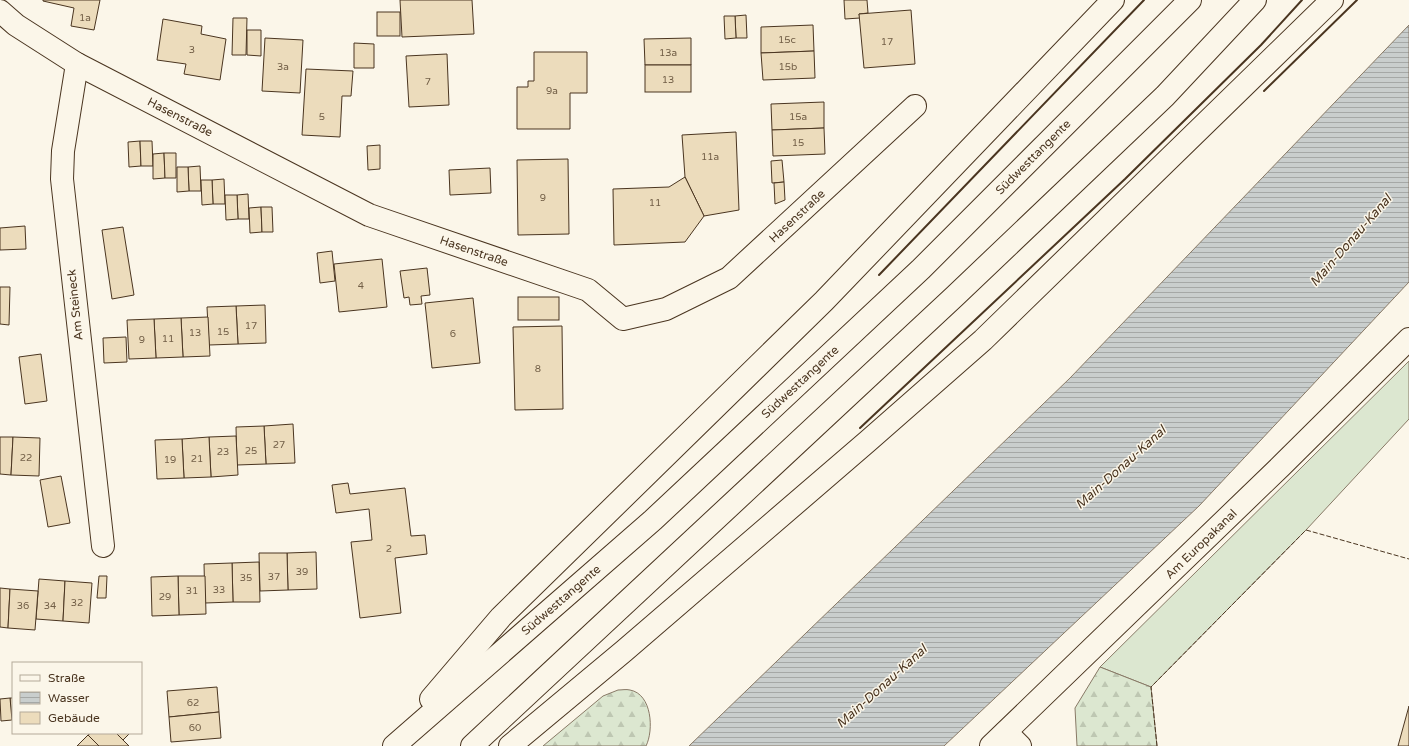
<svg xmlns="http://www.w3.org/2000/svg" width="1409" height="746" font-family="'Varela Round',sans-serif">
	<style>
		.grass { fill: #dce7d0; stroke: #887966 }
		.forest { fill: url(#forest-firs); stroke: #887966 }
		.water { fill: url(#water-rules); stroke: #887966 }
		.building { fill: #ecdcbc; stroke: #4a3520 }
		.lines { fill: none; stroke-linecap: round; stroke-linejoin: round }
		.minor-casing { stroke: #4a3520; stroke-width: 24 }
		.secondary-casing { stroke: #4a3520; stroke-width: 24 }
		.trunk-casing { stroke: #4a3520; stroke-width: 24 }
		.minor { stroke: #fbf6e9; stroke-width: 22 }
		.secondary { stroke: #fbf6e9; stroke-width: 22 }
		.trunk { stroke: #fbf6e9; stroke-width: 22 }
		.fence { stroke: #4a3520; stroke-width: 1; stroke-dasharray: 5 2; stroke-linecap: butt }
		.wall { stroke: #4a3520; stroke-width: 2 }
		.labels { text-anchor: middle; stroke-width: 3; stroke-linejoin: round; paint-order: stroke }
		.number-label { font-size: 10px; fill: #725f47 }
		.street-label { font-size: 12px; fill: #4a3520; stroke: #fbf6e9 }
		.water-label { font-size: 13px; font-style: italic; fill: #4a3520; stroke: #fbf6e9 }
	</style>
	<defs>
		<pattern id="forest-firs" width="22" height="20" patternUnits="userSpaceOnUse"><rect width="22" height="20" fill="#dce7d0"/><path d="M5 1l3.5 6h-7zM16 11l3.5 6h-7z" fill="#bec7b2"/></pattern>
		<pattern id="water-rules" width="6" height="5" patternUnits="userSpaceOnUse"><rect width="6" height="5" fill="#c9cecd"/><path d="M0 2.5h6" fill="none" stroke="#a5a8a6"/></pattern>
	</defs>
	<rect width="100%" height="100%" fill="#fbf6e9"/>
	<polygon class="grass" points="1409,361 1409,419 1306,530 1151,687 1100,667"/>
	<g class="forest">
		<polygon points="1100,667 1151,687 1157,746 1077,746 1075,708"/>
		<path d="M618,690C622,690 626,689 630,690C652,694 654,730 646,746H543L603,696Z"/>
	</g>
	<polygon class="water" points="1409,25 1409,282 1199,506 944,746 689,746 1070,378"/>
	<g class="building">
		<polygon points="43,0 100,0 94,30 71,26 74,8 43,1"/>
		<polygon points="400,0 472,0 474,34 402,37"/>
		<polygon points="844,0 867,0 868,13 859,14 860,18 845,19"/>
		<polygon points="911,10 915,64 864,68 859,14"/>
		<rect x="377" y="12" width="23" height="24"/>
		<polygon points="746,15 747,38 736,38 735,16"/>
		<polygon points="724,16 735,16 736,38 725,39"/>
		<polygon points="233,18 247,18 246,55 232,55"/>
		<polygon points="163,19 202,26 201,34 226,39 220,80 184,74 186,64 157,60"/>
		<polygon points="813,25 814,51 761,53 761,27"/>
		<polygon points="247,30 261,30 261,56 247,55"/>
		<polygon points="265,38 303,40 300,93 262,91"/>
		<polygon points="691,38 691,65 645,65 644,39"/>
		<polygon points="354,43 374,44 374,68 354,68"/>
		<polygon points="814,51 815,78 763,80 761,53"/>
		<polygon points="534,52 587,52 587,93 570,93 570,129 517,129 517,87 528,87 528,81 534,81"/>
		<polygon points="447,54 449,105 409,107 406,56"/>
		<rect x="645" y="65" width="46" height="27"/>
		<polygon points="306,69 353,71 351,96 342,96 340,137 302,135"/>
		<polygon points="824,102 824,128 772,130 771,104"/>
		<polygon points="824,128 825,154 773,156 772,130"/>
		<polygon points="736,132 739,210 704,216 685,177 682,135"/>
		<polygon points="140,141 141,166 129,167 128,142"/>
		<polygon points="140,141 152,141 153,166 141,166"/>
		<polygon points="380,145 380,169 368,170 367,146"/>
		<polygon points="164,153 165,178 153,179 153,154"/>
		<polygon points="164,153 176,153 176,178 165,178"/>
		<polygon points="568,159 569,234 518,235 517,160"/>
		<polygon points="782,160 784,182 772,183 771,161"/>
		<polygon points="200,166 201,191 189,191 188,167"/>
		<polygon points="177,167 188,167 189,191 177,192"/>
		<polygon points="490,168 491,193 450,195 449,170"/>
		<polygon points="685,177 704,216 685,242 614,245 613,189 669,187"/>
		<polygon points="224,179 225,204 213,204 212,180"/>
		<polygon points="201,180 212,180 213,204 202,205"/>
		<polygon points="784,182 785,200 775,204 774,183"/>
		<polygon points="248,194 249,219 238,219 237,195"/>
		<polygon points="225,195 237,195 238,219 226,220"/>
		<polygon points="261,207 262,232 250,233 249,208"/>
		<polygon points="261,207 272,207 273,232 262,232"/>
		<polygon points="25,226 26,249 0,250 0,228"/>
		<polygon points="123,227 134,295 112,299 102,230"/>
		<polygon points="332,251 335,281 320,283 317,253"/>
		<polygon points="382,259 387,307 339,312 334,264"/>
		<polygon points="427,268 430,295 421,296 422,304 410,305 409,297 404,298 400,271"/>
		<polygon points="0,287 10,287 9,325 0,324"/>
		<rect x="518" y="297" width="41" height="23"/>
		<polygon points="473,298 480,363 432,368 425,303"/>
		<polygon points="265,305 266,343 238,344 236,306"/>
		<polygon points="236,306 238,344 209,345 207,307"/>
		<polygon points="208,317 210,356 183,357 181,318"/>
		<polygon points="181,318 183,357 156,358 154,319"/>
		<polygon points="154,319 156,358 129,359 127,320"/>
		<polygon points="562,326 563,409 515,410 513,327"/>
		<polygon points="126,337 127,362 104,363 103,338"/>
		<polygon points="41,354 47,401 25,404 19,357"/>
		<polygon points="293,424 295,463 266,464 264,426"/>
		<polygon points="264,426 266,464 237,465 236,427"/>
		<polygon points="236,436 238,475 211,477 209,437"/>
		<polygon points="0,437 13,437 11,475 0,474"/>
		<polygon points="13,437 40,438 39,476 11,475"/>
		<polygon points="209,437 211,477 184,478 182,439"/>
		<polygon points="182,439 184,478 157,479 155,440"/>
		<polygon points="61,476 70,523 48,527 40,480"/>
		<polygon points="348,483 350,494 405,488 411,536 425,535 427,554 395,558 401,613 360,618 351,542 372,540 369,509 336,513 332,485"/>
		<polygon points="316,552 317,589 288,590 287,553"/>
		<polygon points="259,553 287,553 288,590 260,591"/>
		<polygon points="259,562 260,602 233,602 232,563"/>
		<polygon points="232,563 233,602 205,603 204,564"/>
		<polygon points="99,576 107,576 106,598 97,598"/>
		<polygon points="178,576 205,576 206,614 179,615"/>
		<polygon points="178,576 179,615 152,616 151,577"/>
		<polygon points="39,579 65,581 63,621 36,619"/>
		<polygon points="65,581 92,583 89,623 63,621"/>
		<polygon points="0,588 10,589 8,628 0,627"/>
		<polygon points="10,589 38,591 35,630 8,628"/>
		<polygon points="217,687 219,712 169,717 167,691"/>
		<polygon points="10,698 13,698 12,720"/>
		<polygon points="10,698 12,720 1,721 0,699"/>
		<polygon points="1409,706 1409,746 1398,746"/>
		<polygon points="219,712 221,738 171,742 169,717"/>
		<polygon points="91,733 116,733 129,746 99,746 88,735"/>
		<polygon points="116,733 130,733 123,740"/>
		<polygon points="88,735 99,746 77,746"/>
	</g>
	<g class="lines">
		<g class="minor-casing">
			<g id="minor">
				<polyline points="0,11 16,25 77,64 369,215 588,290 623,319 666,309 729,278 915,106"/>
				<polyline points="77,64 63,151 62,179 103,546"/>
			</g>
		</g>
		<g class="secondary-casing">
			<g id="secondary">
				<polyline points="1006,732 1020,746"/>
				<polyline points="991,746 1281,466 1409,339"/>
			</g>
		</g>
		<g class="trunk-casing">
			<g id="trunk">
				<polyline points="431,699 501,617 824,301 1113,0"/>
				<polyline points="394,746 653,520 921,269 1190,0"/>
				<polyline points="472,746 955,296 1165,96 1255,0"/>
				<polyline points="510,746 624,651 868,441 983,340 1332,0"/>
			</g>
		</g>
		<use href="#minor" class="minor"/>
		<use href="#secondary" class="secondary"/>
		<use href="#trunk" class="trunk"/>
		<polyline class="fence" points="1157,746 1151,687 1306,530 1409,559"/>
		<g class="wall">
			<polyline points="1264,91 1357,0"/>
			<polyline points="879,275 1144,0"/>
			<polyline points="860,428 1125,179 1261,45 1302,0"/>
		</g>
	</g>
	<g class="labels">
		<g class="number-label">
			<text x="85" y="21">1a</text>
			<text x="787" y="43">15c</text>
			<text x="887" y="45">17</text>
			<text x="192" y="53">3</text>
			<text x="668" y="56">13a</text>
			<text x="283" y="70">3a</text>
			<text x="788" y="70">15b</text>
			<text x="668" y="83">13</text>
			<text x="428" y="85">7</text>
			<text x="552" y="94">9a</text>
			<text x="322" y="120">5</text>
			<text x="798" y="120">15a</text>
			<text x="798" y="146">15</text>
			<text x="710" y="160">11a</text>
			<text x="543" y="201">9</text>
			<text x="655" y="206">11</text>
			<text x="361" y="289">4</text>
			<text x="251" y="329">17</text>
			<text x="223" y="335">15</text>
			<text x="195" y="336">13</text>
			<text x="453" y="337">6</text>
			<text x="168" y="342">11</text>
			<text x="142" y="343">9</text>
			<text x="538" y="372">8</text>
			<text x="279" y="448">27</text>
			<text x="251" y="454">25</text>
			<text x="223" y="455">23</text>
			<text x="26" y="461">22</text>
			<text x="197" y="462">21</text>
			<text x="170" y="463">19</text>
			<text x="389" y="552">2</text>
			<text x="302" y="575">39</text>
			<text x="274" y="580">37</text>
			<text x="246" y="581">35</text>
			<text x="219" y="593">33</text>
			<text x="192" y="594">31</text>
			<text x="165" y="600">29</text>
			<text x="77" y="606">32</text>
			<text x="23" y="609">36</text>
			<text x="50" y="609">34</text>
			<text x="193" y="706">62</text>
			<text x="195" y="731">60</text>
		</g>
		<g class="street-label">
			<text transform="translate(180 117) rotate(27)" y="4">Hasenstraße</text>
			<text transform="translate(1033 157) rotate(-45)" y="4">Südwesttangente</text>
			<text transform="translate(797 216) rotate(-43)" y="4">Hasenstraße</text>
			<text transform="translate(474 251) rotate(19)" y="4">Hasenstraße</text>
			<text transform="translate(75 305) rotate(-96)" y="4">Am Steineck</text>
			<text transform="translate(800 382) rotate(-43)" y="4">Südwesttangente</text>
			<text transform="translate(1201 544) rotate(-44)" y="4">Am Europakanal</text>
			<text transform="translate(561 600) rotate(-41)" y="4">Südwesttangente</text>
		</g>
		<g class="water-label">
			<text transform="translate(1350 240) rotate(-49)" y="5">Main-Donau-Kanal</text>
			<text transform="translate(1120 467) rotate(-42)" y="5">Main-Donau-Kanal</text>
			<text transform="translate(881 686) rotate(-42)" y="5">Main-Donau-Kanal</text>
		</g>
	</g>
	<rect x="12" y="662" width="130" height="72" fill="#fbf6e9" stroke="#b4a999"/>
	<rect x="20" y="675" width="20" height="6" fill="#fbf6e9" stroke="#b4a999"/>
	<text x="48" y="682" font-size="12" fill="#4a3520">Straße</text>
	<rect x="20" y="692" width="20" height="12" fill="url(#water-rules)" stroke="#b4a999"/>
	<text x="48" y="702" font-size="12" fill="#4a3520">Wasser</text>
	<rect x="20" y="712" width="20" height="12" fill="#ecdcbc" stroke="#b4a999"/>
	<text x="48" y="722" font-size="12" fill="#4a3520">Gebäude</text>
</svg>
